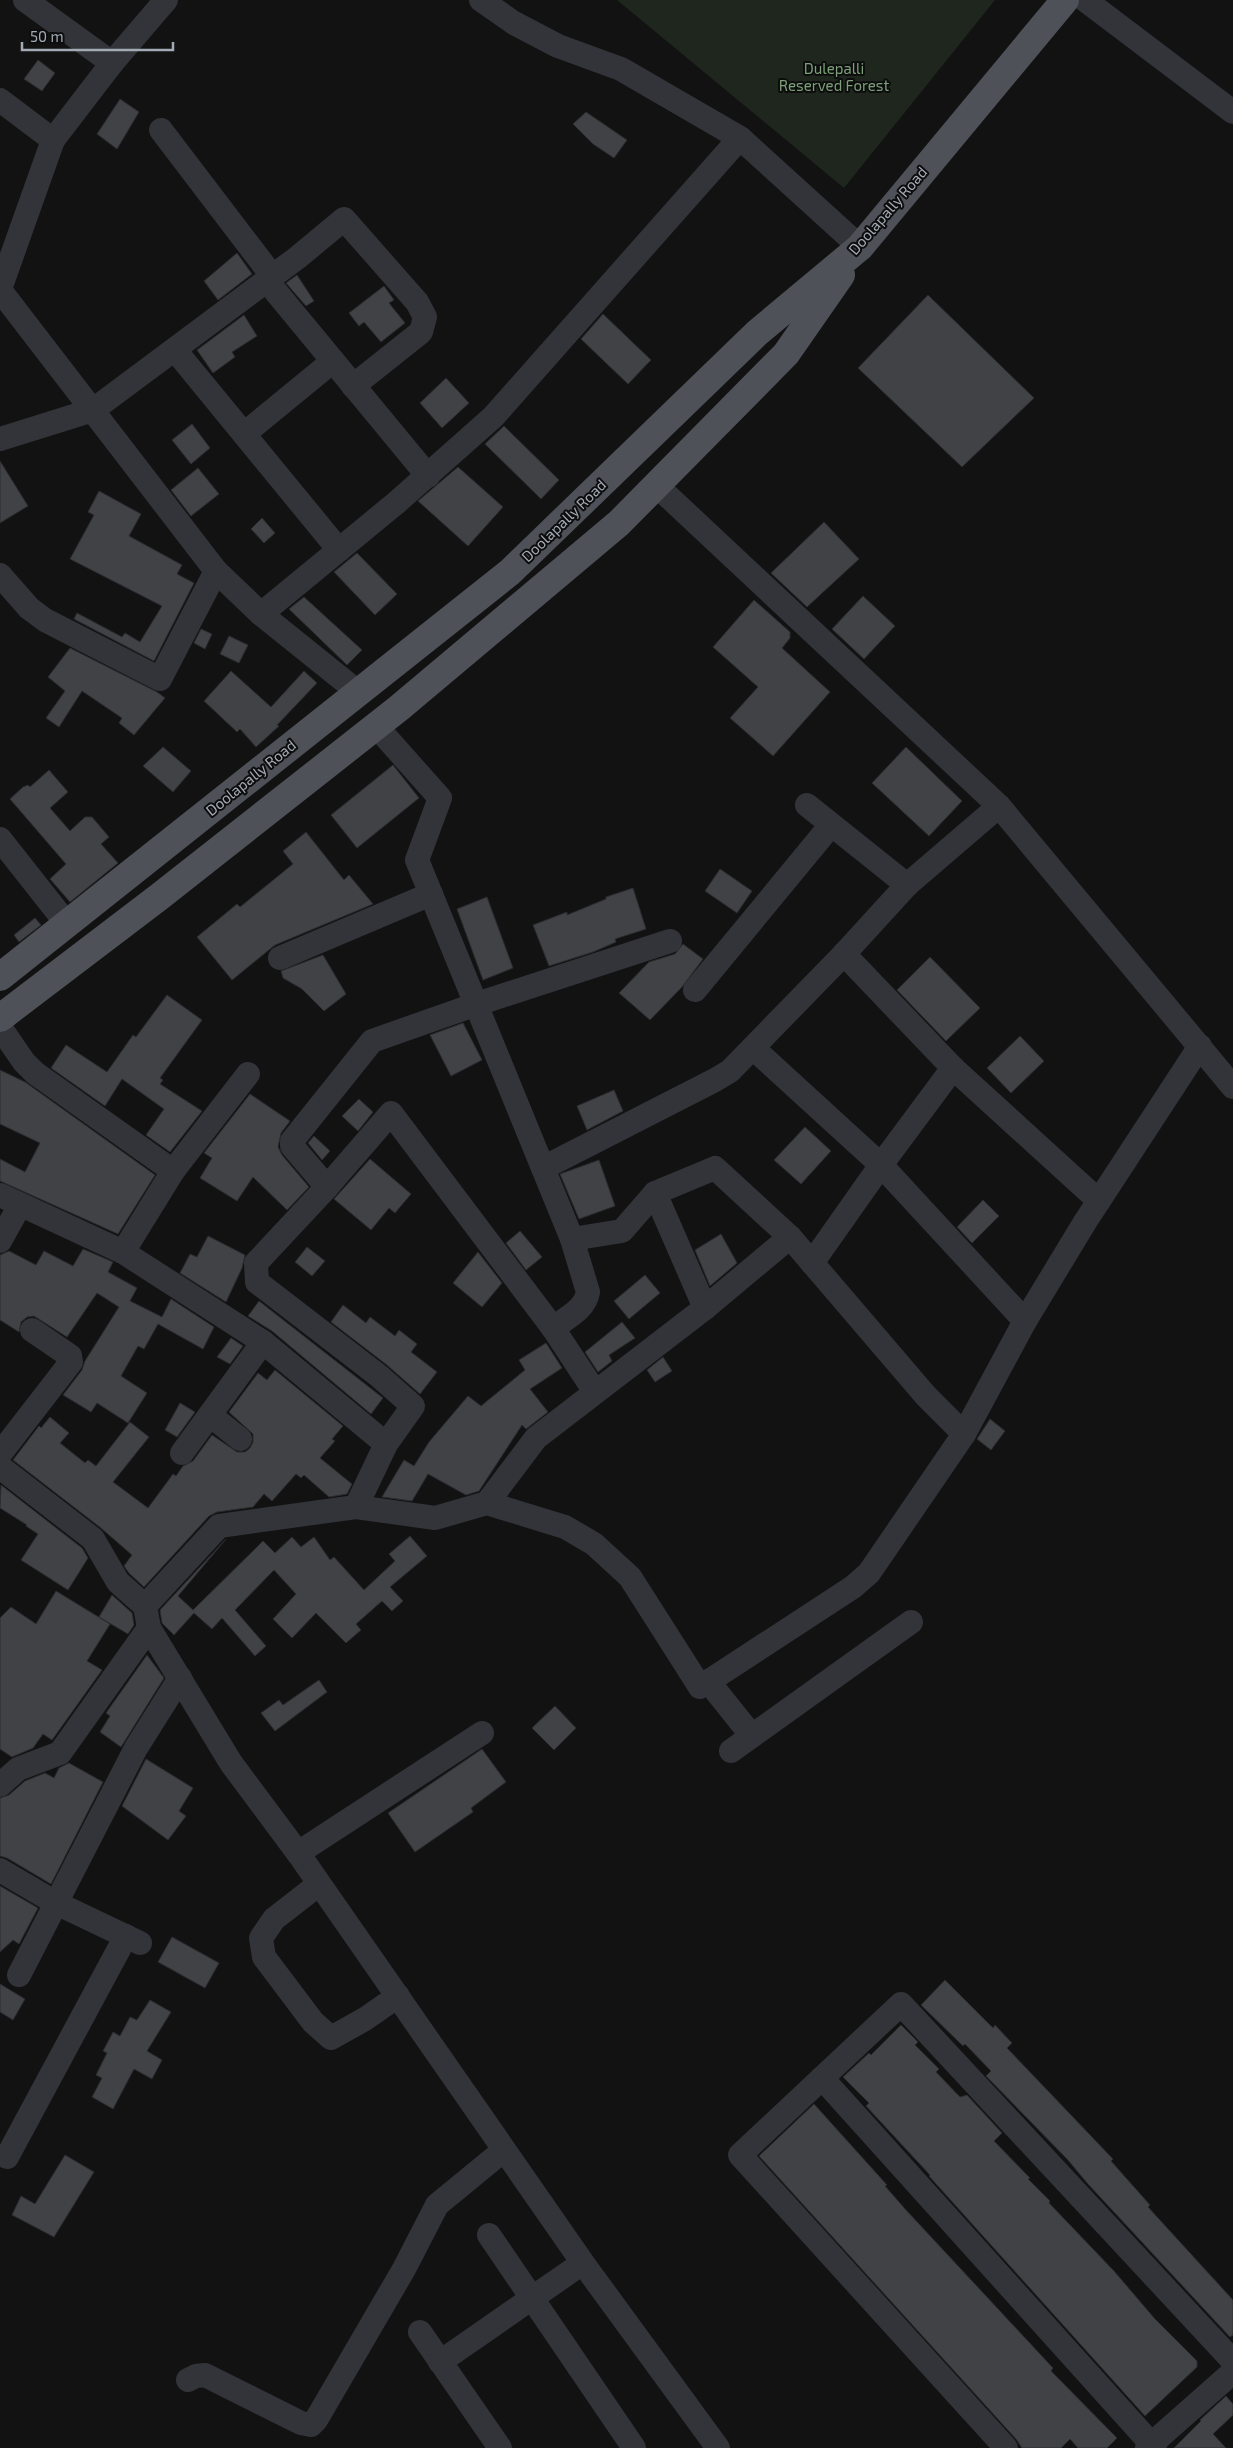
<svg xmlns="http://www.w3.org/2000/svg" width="1233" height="2448" font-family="'Exo 2',sans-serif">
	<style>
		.green { fill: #1e261e }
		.building { fill: #404246; stroke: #2c2c30 }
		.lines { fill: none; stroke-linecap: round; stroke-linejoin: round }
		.minor { stroke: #333439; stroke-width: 24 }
		.major { stroke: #4e5258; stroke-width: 28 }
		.labels { text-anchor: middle; stroke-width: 4; stroke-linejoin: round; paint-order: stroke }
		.park-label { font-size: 15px; fill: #7ca178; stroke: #0d0d0e }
		.street-label { font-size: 15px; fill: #a2abb5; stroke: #0d0d0e }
	</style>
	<rect width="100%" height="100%" fill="#121213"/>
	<polygon class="green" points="617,0 995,0 844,188"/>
	<g class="building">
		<polygon points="38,60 55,73 42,91 24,79"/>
		<polygon points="120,99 139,112 117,149 97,134"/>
		<polygon points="586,112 627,140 614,158 593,144 573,124"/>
		<polygon points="237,253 252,274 218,300 204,281"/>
		<polygon points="297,275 314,301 306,306 286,283"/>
		<polygon points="384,286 394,300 389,303 405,323 381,342 364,322 359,326 349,313"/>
		<polygon points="928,295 1034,398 962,467 858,368"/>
		<polygon points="603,314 651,360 628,384 581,339"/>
		<polygon points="244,315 257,336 232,352 235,357 213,373 197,350"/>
		<polygon points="446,378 469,403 442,428 420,403"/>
		<polygon points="192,424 210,448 191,464 172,440"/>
		<polygon points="504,426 559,480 541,499 485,444"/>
		<polygon points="0,461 28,506 0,523"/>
		<polygon points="458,467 503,507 468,546 418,501"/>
		<polygon points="198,468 219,494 191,516 171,490"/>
		<polygon points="99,491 141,514 129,536 182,565 177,574 194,583 154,661 74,619 77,613 122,637 125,633 140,642 162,606 70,559 94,515 88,512"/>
		<polygon points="262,518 275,533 264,543 251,529"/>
		<polygon points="824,522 859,559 807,607 771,573"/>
		<polygon points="357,553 397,594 375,615 334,572"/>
		<polygon points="863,596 895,626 864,659 832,629"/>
		<polygon points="304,597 362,650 347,665 289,609"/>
		<polygon points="754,600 790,632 790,638 782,648 830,692 773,756 730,718 758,687 713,647"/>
		<polygon points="201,629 212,634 205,649 194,643"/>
		<polygon points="229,636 248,645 239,663 220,654"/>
		<polygon points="70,648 157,692 165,698 134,735 119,723 122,718 82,691 59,727 46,718 65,691 48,677"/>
		<polygon points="231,671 271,707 304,671 317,683 277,725 279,726 256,747 240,729 237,732 204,701"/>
		<polygon points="163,747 191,771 173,792 143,766"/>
		<polygon points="906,747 962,801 929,836 872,783"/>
		<polygon points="393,765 419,798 357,848 331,815"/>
		<polygon points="49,770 68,792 50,808 70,831 85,817 92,817 109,837 101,844 118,863 70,902 50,879 66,864 10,799 23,787 28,785 30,787"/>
		<polygon points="306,832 344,880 349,875 373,904 275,945 232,980 197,937 237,904 240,907 293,864 283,851"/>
		<polygon points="720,869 752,891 737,913 705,891"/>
		<polygon points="633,888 646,929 615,939 616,942 593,952 549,966 533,925 567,912 567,915 606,899 606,897"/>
		<polygon points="487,897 513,968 483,980 457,909"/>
		<polygon points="35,918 41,925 19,942 14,935"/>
		<polygon points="683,944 703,959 682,987 650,1020 619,993 649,962 675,954"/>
		<polygon points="323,955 346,994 324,1011 302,989 283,978 281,971"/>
		<polygon points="930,957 980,1008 946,1041 897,990"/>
		<polygon points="167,995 202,1020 160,1078 163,1080 160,1084 202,1111 170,1152 146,1135 164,1109 122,1079 105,1106 51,1068 66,1045 107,1072 133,1035 136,1037"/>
		<polygon points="463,1023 482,1060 451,1076 430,1035"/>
		<polygon points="1020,1036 1044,1061 1011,1093 987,1068"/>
		<polygon points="0,1070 25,1082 155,1175 118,1234 0,1181 0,1159 25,1172 40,1143 0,1124"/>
		<polygon points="614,1090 623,1111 587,1130 577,1106"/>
		<polygon points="250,1094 290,1121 281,1133 278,1147 282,1155 309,1187 287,1210 253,1177 237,1201 200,1178 212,1158 204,1153"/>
		<polygon points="359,1099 373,1112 358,1131 342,1116"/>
		<polygon points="805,1127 831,1151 801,1184 774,1160"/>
		<polygon points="314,1136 330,1151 322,1160 308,1143"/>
		<polygon points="370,1159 411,1194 395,1213 389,1208 371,1230 334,1199"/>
		<polygon points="599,1160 615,1206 579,1219 560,1174"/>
		<polygon points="983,1200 999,1216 972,1243 957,1227"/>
		<polygon points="520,1231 542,1257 526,1270 506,1243"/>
		<polygon points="721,1234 737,1263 710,1286 695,1250"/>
		<polygon points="208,1236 245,1255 242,1268 226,1302 180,1273 190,1254 197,1257"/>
		<polygon points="307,1247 325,1261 312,1276 295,1262"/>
		<polygon points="83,1249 113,1262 108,1272 137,1288 130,1301 162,1317 171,1299 214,1327 203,1349 158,1324 144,1349 138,1346 121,1376 147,1393 128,1423 97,1403 91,1412 63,1395 82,1370 85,1361 119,1307 97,1293 67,1337 34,1316 27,1317 21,1322 19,1332 0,1320 0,1255 9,1251 36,1265 44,1251 73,1266"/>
		<polygon points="478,1252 502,1283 482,1307 453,1283"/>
		<polygon points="645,1275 660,1293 629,1319 614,1301"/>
		<polygon points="259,1301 383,1398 371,1414 272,1331 248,1316"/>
		<polygon points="343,1305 366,1323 370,1317 395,1336 399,1330 417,1344 411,1352 437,1372 420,1394 387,1365 331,1322"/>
		<polygon points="622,1322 635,1338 609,1355 612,1361 598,1372 585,1352"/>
		<polygon points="231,1338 243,1346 230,1364 217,1357"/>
		<polygon points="546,1343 562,1368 530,1389 548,1412 526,1429 522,1425 479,1491 466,1495 428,1474 412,1501 382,1497 404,1460 414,1466 429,1442 468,1396 481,1406 525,1370 519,1360"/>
		<polygon points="663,1357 672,1371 655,1382 647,1370"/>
		<polygon points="275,1370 343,1426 332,1439 335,1441 320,1458 352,1484 347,1494 329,1497 304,1475 301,1478 296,1474 272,1501 264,1494 253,1507 217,1512 209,1516 144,1587 129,1573 124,1566 132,1555 101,1528 13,1460 39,1426 41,1428 50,1417 69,1433 60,1443 85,1463 88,1460 96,1466 130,1422 149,1437 113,1482 148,1508 173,1474 176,1476 183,1466 193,1461 212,1435 237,1452 245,1452 250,1448 253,1442 253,1434 229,1412 258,1373 267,1380"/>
		<polygon points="180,1403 195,1412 177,1437 165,1430"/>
		<polygon points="990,1419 1005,1431 991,1450 977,1439"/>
		<polygon points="1,1485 82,1548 88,1558 68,1590 21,1560 38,1534 26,1526 27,1525 0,1508"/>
		<polygon points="410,1536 427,1556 390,1587 403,1601 392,1611 382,1601 356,1624 361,1630 346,1643 316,1613 292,1638 273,1619 296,1594 274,1570 235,1610 266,1646 255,1656 222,1618 212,1629 194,1613 174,1635 162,1623 160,1610 226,1539 178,1596 193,1610 263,1541 275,1553 292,1537 301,1547 314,1537 330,1560 334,1557 364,1590 395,1561 389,1554"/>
		<polygon points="56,1591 110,1624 87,1661 102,1670 52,1740 43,1734 33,1748 12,1757 0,1749 0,1618 11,1607 36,1624"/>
		<polygon points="112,1595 132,1613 134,1625 128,1634 99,1617"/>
		<polygon points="147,1655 164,1678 121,1747 100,1732 110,1716 106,1713"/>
		<polygon points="319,1680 327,1692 275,1731 261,1713 279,1700 283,1705"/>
		<polygon points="555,1706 576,1728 554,1750 532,1728"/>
		<polygon points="482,1749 506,1782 471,1808 473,1812 415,1852 388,1813"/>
		<polygon points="146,1759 193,1788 179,1811 186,1816 168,1840 122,1806"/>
		<polygon points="69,1763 103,1782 51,1884 7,1858 0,1856 0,1798 9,1795 25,1781 45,1773 54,1778 59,1768"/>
		<polygon points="0,1886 38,1908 19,1944 13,1940 0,1952"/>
		<polygon points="172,1937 219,1963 205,1988 158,1962"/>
		<polygon points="945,1980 993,2028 995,2025 1012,2043 1007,2048 1113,2159 1111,2161 1150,2205 1148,2207 1233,2300 1233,2335 1230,2337 1088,2184 1068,2160 986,2076 991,2071 965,2044 963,2046 921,2005"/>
		<polygon points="0,1984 25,1999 13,2020 0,2012"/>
		<polygon points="150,2000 171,2012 147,2051 162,2060 152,2079 134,2069 113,2109 92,2097 102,2078 96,2075 107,2053 103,2051 113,2032 120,2036 130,2017 137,2020"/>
		<polygon points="901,2025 918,2042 915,2045 939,2069 936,2072 960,2097 967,2095 1002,2133 994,2141 1030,2178 1028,2179 1050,2201 1049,2203 1114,2271 1155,2319 1197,2361 1197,2367 1145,2416 929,2176 930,2175 866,2106 869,2103 843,2077 869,2053 871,2055"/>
		<polygon points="814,2104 887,2185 885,2186 906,2210 1053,2368 1051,2371 1117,2438 1107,2448 1078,2448 1070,2439 1061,2448 1022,2448 1016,2439 759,2156"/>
		<polygon points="65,2155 94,2172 54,2237 12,2215 21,2196 35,2204"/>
		<polygon points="1226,2396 1233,2404 1233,2415 1213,2434 1226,2448 1174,2448 1201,2421 1200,2420"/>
	</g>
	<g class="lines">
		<g class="minor">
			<polyline points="25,0 112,63"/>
			<polyline points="481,0 514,23 558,46 621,69 740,138 860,247"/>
			<polyline points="1085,0 1233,112"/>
			<polyline points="0,100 53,140"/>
			<polyline points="161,130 273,277"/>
			<polyline points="267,281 428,476"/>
			<polyline points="0,289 53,140 112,63 166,0"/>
			<polyline points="0,290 216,571 261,614 358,692"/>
			<polyline points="175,350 339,550"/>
			<polyline points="244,434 333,361"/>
			<polyline points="0,439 93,410 297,258 344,219 417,302 425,317 421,332 353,386"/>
			<polyline points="656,485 999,806 1233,1087"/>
			<polyline points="0,575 29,608 45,620 160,679 216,571"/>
			<polyline points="261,614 396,503 493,417 740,138"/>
			<polyline points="376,726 440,798 417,860 572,1239 622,1231 655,1193 715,1168 790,1237 926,1396 964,1434"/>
			<polyline points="807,805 907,885"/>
			<polyline points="0,839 67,924"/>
			<polyline points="844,954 953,1068 1099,1201"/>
			<polyline points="280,958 431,894"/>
			<polyline points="695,990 831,825"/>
			<polyline points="0,1027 24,1062 35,1073 173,1171"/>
			<polyline points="753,1048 881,1165 1025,1321"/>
			<polyline points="543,1168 715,1080 730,1071 844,954 907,885 999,806"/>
			<polyline points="327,1187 292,1146 292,1141 372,1041 477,1004 670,941"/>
			<polyline points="655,1193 705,1308"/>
			<polyline points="0,1195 123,1252 263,1342 386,1444"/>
			<polyline points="0,1241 20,1205"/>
			<polyline points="123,1252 173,1171 248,1074"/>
			<polyline points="812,1263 881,1165 953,1068"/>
			<path d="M553,1328C566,1318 585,1310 588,1292L572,1239"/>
			<polyline points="210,1415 240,1439"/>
			<polyline points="182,1453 263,1342"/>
			<polyline points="0,1454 71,1362 70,1356 32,1330"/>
			<polyline points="0,1467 93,1539 118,1582 145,1606 149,1628 231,1763 298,1853 585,2266 718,2448"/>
			<polyline points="487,1503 536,1438 705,1308 790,1237"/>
			<polyline points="356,1507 386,1444 413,1406 379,1376 257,1282 256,1263 327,1187 391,1113 553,1328 595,1392"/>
			<polyline points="145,1606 219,1526 356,1507 435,1518 487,1503 565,1527 594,1544 630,1577 700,1687 853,1587 869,1573 964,1434 1025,1321 1085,1222 1200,1046"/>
			<polyline points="708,1681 752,1736"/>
			<polyline points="731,1751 911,1622"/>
			<polyline points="0,1785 18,1769 60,1753 149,1628"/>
			<polyline points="298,1853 482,1733"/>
			<polyline points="0,1870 56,1903 140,1943"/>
			<polyline points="319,1884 274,1919 261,1938 264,1957 313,2022 331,2038 365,2019 398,1996"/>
			<polyline points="19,1975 136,1748 180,1678"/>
			<polyline points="822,2078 1155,2448"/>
			<polyline points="7,2157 126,1936"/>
			<polyline points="489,2235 634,2448"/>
			<polyline points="420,2332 500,2448"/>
			<polyline points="440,2362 571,2271"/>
			<polyline points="188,2380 196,2376 205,2375 301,2423 311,2425 316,2420 404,2269 437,2205 504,2150"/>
			<polyline points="1006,2448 740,2155 901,2004 1233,2361"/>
			<polyline points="1147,2448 1233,2372"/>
		</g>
		<g class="major">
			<polyline points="0,977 510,572 757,333 860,247 1065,0"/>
			<polyline points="0,1018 159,897 399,708 619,523 786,354 841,275"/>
		</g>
	</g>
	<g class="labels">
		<g class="park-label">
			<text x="834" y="74">Dulepalli<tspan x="834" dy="17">Reserved Forest</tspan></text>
		</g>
		<g class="street-label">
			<text transform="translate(888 211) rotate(-49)" y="5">Doolapally Road</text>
			<text transform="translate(564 521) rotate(-44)" y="5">Doolapally Road</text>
			<text transform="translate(251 778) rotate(-39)" y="5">Doolapally Road</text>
		</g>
	</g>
	<path d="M22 42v8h151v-8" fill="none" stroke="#a2abb5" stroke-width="2.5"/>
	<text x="30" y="42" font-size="15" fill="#a2abb5" stroke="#0d0d0e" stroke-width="4" paint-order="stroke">50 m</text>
</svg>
